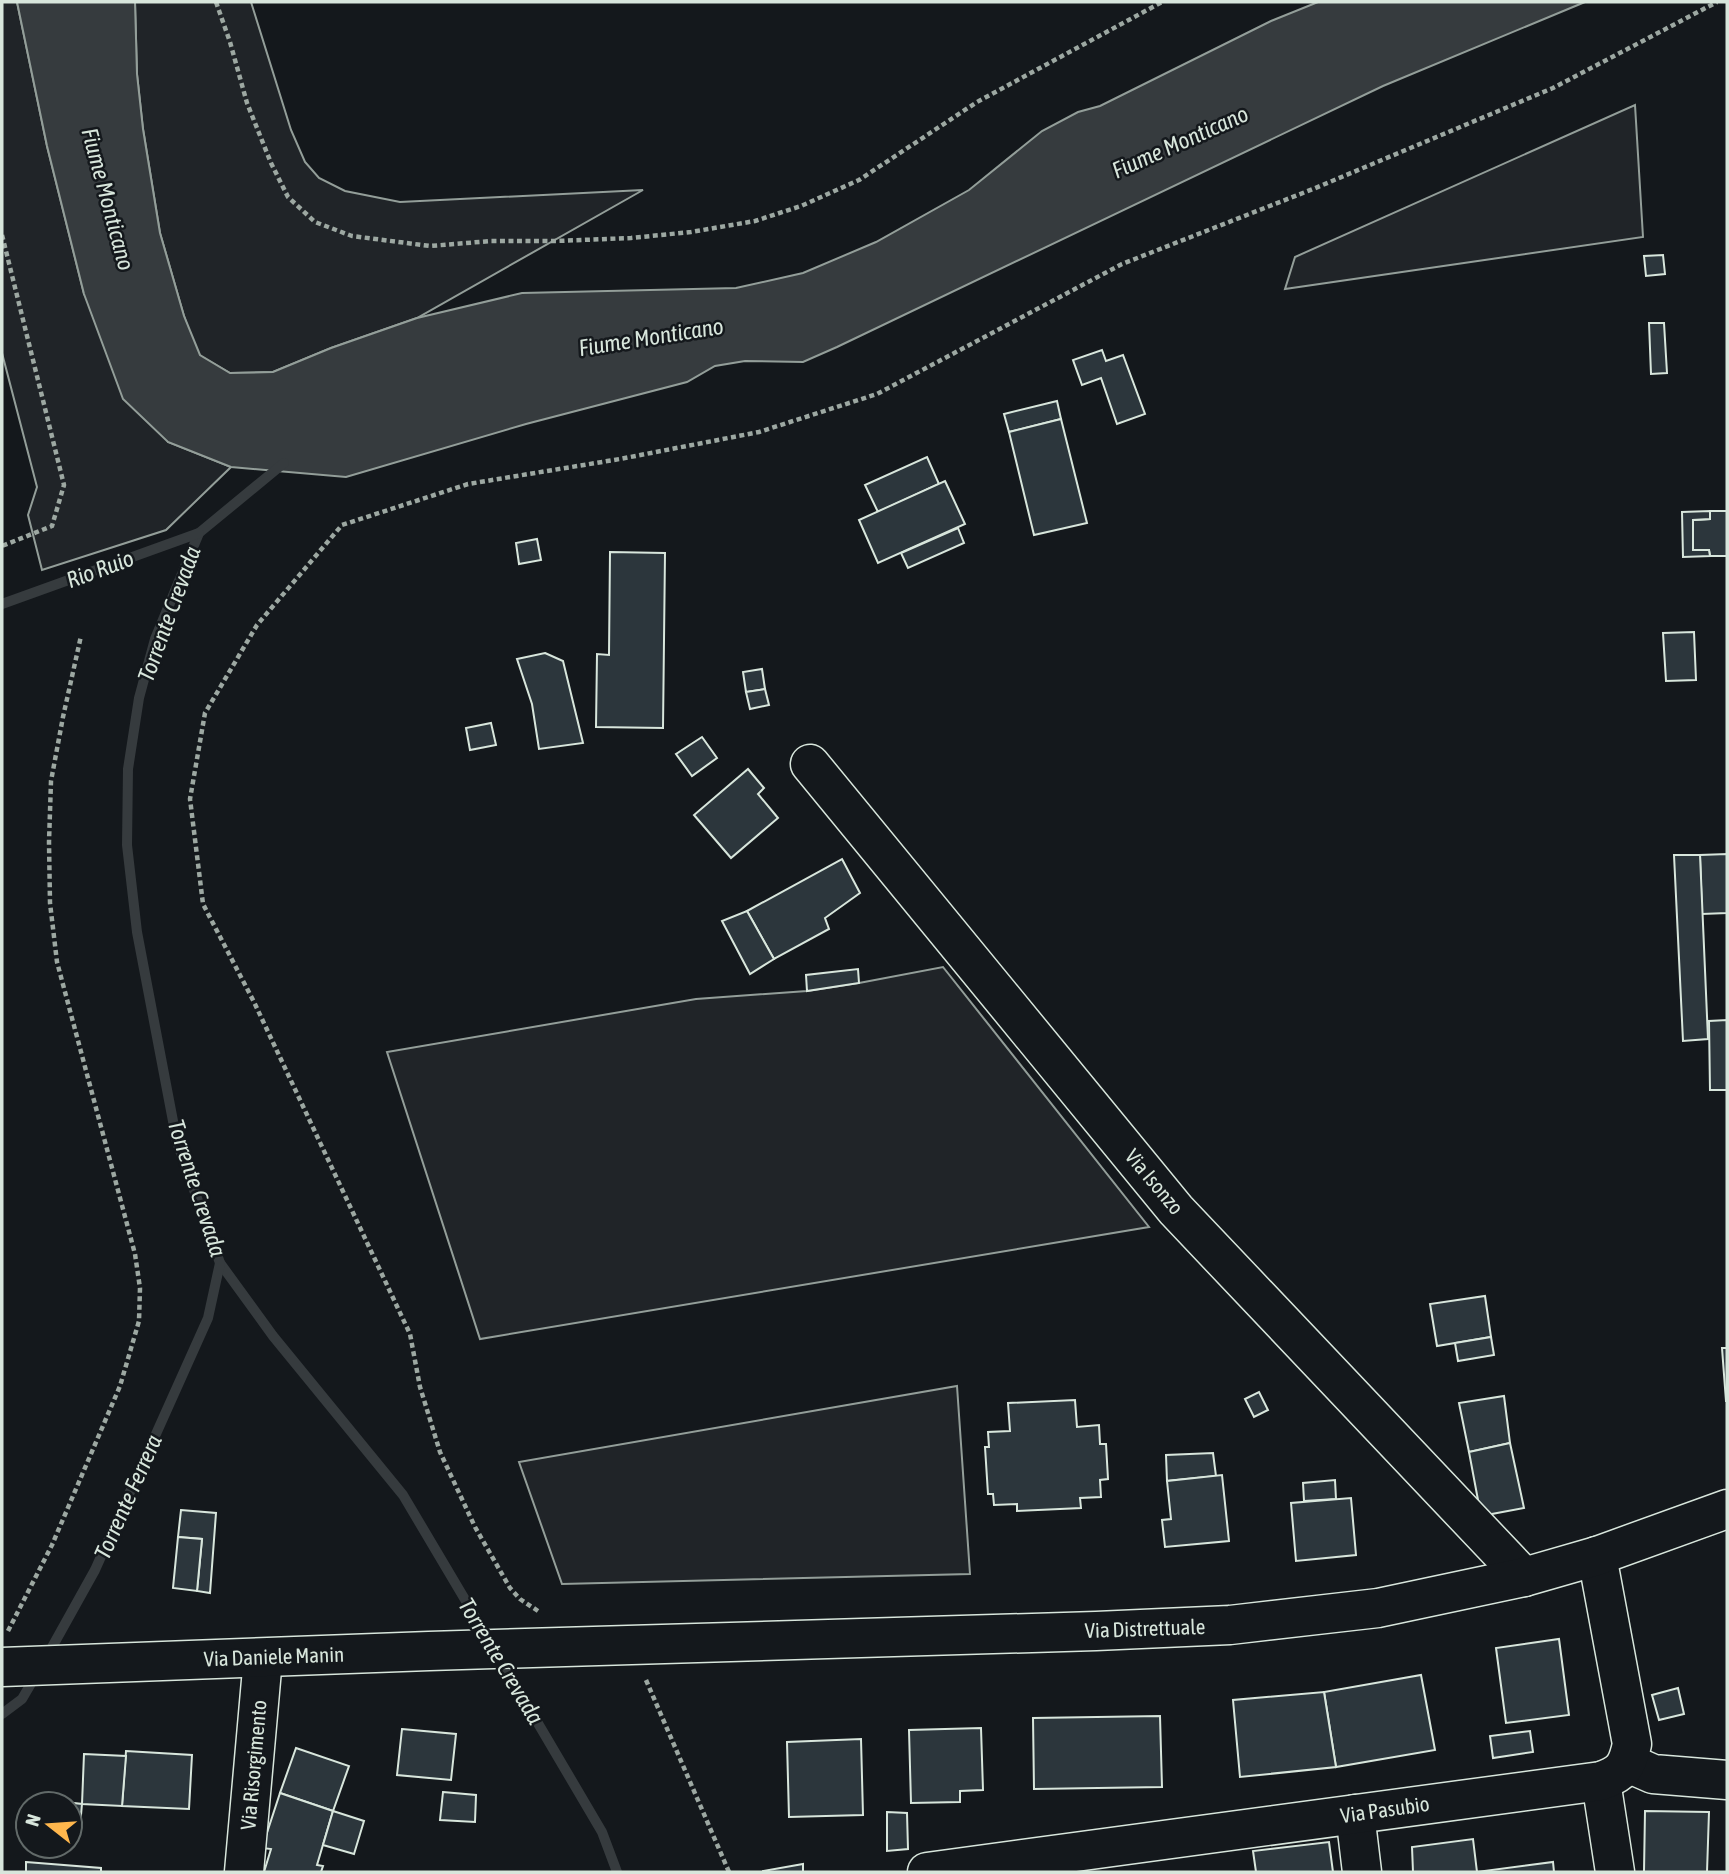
<svg xmlns="http://www.w3.org/2000/svg" width="1729" height="1874" font-family="'Asap Condensed',sans-serif">
	<style>
		.green { fill: #202428; stroke: #939e99; stroke-width: 2 }
		.water { fill: #363b3e; stroke: #939e99; stroke-width: 2 }
		.lines { fill: none; stroke-linecap: round; stroke-linejoin: round }
		.stream { stroke: #363b3e; stroke-width: 10 }
		.building { fill: #2c363c; stroke: #d8e6dc; stroke-width: 2 }
		.minor-casing { stroke: #d8e6dc; stroke-width: 41 }
		.major-casing { stroke: #d8e6dc; stroke-width: 41 }
		.path { stroke: #9da8a2; stroke-width: 4.5; stroke-dasharray: 5 3.5; stroke-linecap: butt }
		.minor { stroke: #14181c; stroke-width: 38 }
		.major { stroke: #14181c; stroke-width: 38 }
		.labels { text-anchor: middle; stroke-width: 5; stroke-linejoin: round; paint-order: stroke }
		.street-label { font-size: 21px; fill: #d8e6dc; stroke: #14181c }
		.water-label { font-size: 23px; font-style: italic; fill: #d8e6dc; stroke: #14181c }
	</style>
	<rect width="100%" height="100%" fill="#14181c"/>
	<g class="green">
		<polygon points="2,2 17,2 47,146 84,294 168,442 231,467 166,530 42,570 28,515 37,487 2,353"/>
		<polygon points="135,2 251,2 291,130 305,162 319,178 345,191 400,202 643,190 417,318 331,348 273,372 230,373 197,354 184,316 160,233 143,129 137,74"/>
		<polygon points="1635,105 1643,237 1285,289 1295,257"/>
		<polygon points="943,967 1149,1227 480,1339 387,1052 696,999 807,991 859,983"/>
		<polygon points="957,1386 970,1574 562,1584 519,1462"/>
	</g>
	<polygon class="water" points="17,2 135,2 137,74 143,129 160,233 184,316 200,355 230,373 273,372 331,348 417,318 522,293 736,288 803,273 876,242 969,190 1042,131 1078,112 1100,106 1271,21 1318,2 1585,2 1383,86 837,347 803,362 745,361 715,366 687,382 526,424 346,477 231,467 168,442 123,399 84,294 47,146"/>
	<g class="lines">
		<g class="stream">
			<polyline points="284,463 199,533 155,639 139,698 128,769 127,845 137,932 177,1142 220,1263 273,1336 403,1495 489,1640"/>
			<polyline points="2,604 199,533"/>
			<polyline points="499,1657 602,1832 617,1872"/>
			<polyline points="46,1658 95,1570 208,1318 220,1263"/>
			<polyline points="2,1714 22,1699 36,1675"/>
		</g>
	</g>
	<g class="building">
		<polygon points="1663,255 1665,274 1646,276 1644,256"/>
		<polygon points="1649,323 1664,323 1667,373 1651,374"/>
		<polygon points="1102,350 1106,361 1123,355 1145,414 1117,424 1101,378 1082,385 1073,360"/>
		<polygon points="1057,401 1061,419 1009,432 1004,414"/>
		<polygon points="1061,419 1087,523 1034,535 1009,432"/>
		<polygon points="927,457 939,484 878,512 865,485"/>
		<polygon points="945,481 965,524 878,563 859,520"/>
		<polygon points="1710,511 1727,511 1727,556 1710,556 1709,550 1693,550 1693,520 1710,519"/>
		<polygon points="1710,511 1710,519 1693,520 1693,550 1709,550 1710,556 1683,557 1682,512"/>
		<polygon points="958,528 964,543 908,568 901,553"/>
		<polygon points="537,539 541,560 519,564 516,543"/>
		<polygon points="610,552 665,553 663,728 596,727 597,654 609,655"/>
		<polygon points="1694,632 1696,680 1666,681 1663,633"/>
		<polygon points="545,653 563,661 583,743 539,749 532,704 517,659"/>
		<polygon points="762,669 765,689 746,692 743,672"/>
		<polygon points="765,689 769,705 750,709 746,692"/>
		<polygon points="491,723 496,745 470,750 466,728"/>
		<polygon points="702,737 717,758 692,776 676,754"/>
		<polygon points="748,769 764,788 758,794 778,818 731,858 694,815"/>
		<polygon points="1727,854 1727,913 1702,914 1700,855"/>
		<polygon points="1674,855 1700,855 1708,1039 1683,1041"/>
		<polygon points="842,859 860,893 825,918 829,929 774,959 747,911"/>
		<polygon points="747,911 774,959 750,974 722,921"/>
		<polygon points="858,969 859,983 807,991 806,975"/>
		<polygon points="1727,1020 1727,1090 1710,1090 1709,1021"/>
		<polygon points="1485,1296 1491,1337 1437,1346 1430,1304"/>
		<polygon points="1491,1337 1494,1355 1458,1361 1455,1343"/>
		<polygon points="1722,1348 1727,1348 1727,1401 1726,1401"/>
		<polygon points="1259,1392 1268,1410 1254,1417 1245,1399"/>
		<polygon points="1504,1396 1510,1443 1469,1452 1459,1403"/>
		<polygon points="1075,1400 1077,1427 1099,1425 1100,1444 1106,1444 1108,1479 1100,1480 1101,1497 1080,1498 1081,1508 1017,1511 1017,1504 994,1505 993,1494 988,1494 985,1447 989,1447 988,1432 1010,1431 1008,1403"/>
		<polygon points="1510,1443 1524,1508 1481,1516 1469,1452"/>
		<polygon points="1213,1453 1216,1476 1167,1481 1166,1455"/>
		<polygon points="1222,1475 1229,1541 1165,1547 1162,1520 1171,1519 1167,1481"/>
		<polygon points="1335,1480 1336,1499 1304,1501 1303,1483"/>
		<polygon points="1351,1498 1356,1555 1296,1561 1291,1503"/>
		<polygon points="181,1510 216,1513 210,1593 197,1591 202,1539 178,1537"/>
		<polygon points="178,1537 202,1539 197,1591 173,1588"/>
		<polygon points="1559,1639 1569,1715 1506,1723 1496,1648"/>
		<polygon points="1421,1675 1435,1750 1336,1767 1324,1692"/>
		<polygon points="1678,1688 1684,1714 1659,1720 1652,1695"/>
		<polygon points="1324,1692 1336,1767 1240,1777 1233,1700"/>
		<polygon points="1160,1716 1162,1787 1034,1789 1033,1718"/>
		<polygon points="981,1728 983,1790 960,1791 960,1802 911,1803 909,1730"/>
		<polygon points="402,1729 456,1734 451,1780 397,1775"/>
		<polygon points="1530,1731 1533,1752 1493,1758 1490,1736"/>
		<polygon points="861,1739 863,1815 789,1817 787,1742"/>
		<polygon points="296,1748 349,1766 333,1811 280,1793"/>
		<polygon points="126,1751 192,1755 189,1809 122,1806"/>
		<polygon points="84,1754 126,1756 122,1806 82,1804"/>
		<polygon points="443,1792 476,1795 475,1822 440,1820"/>
		<polygon points="280,1793 333,1811 317,1865 323,1866 321,1872 264,1872 271,1849 262,1848"/>
		<polygon points="56,1801 82,1804 80,1826 70,1825 70,1804 56,1804"/>
		<polygon points="333,1811 364,1821 354,1854 323,1845"/>
		<polygon points="1645,1811 1709,1812 1707,1872 1644,1872"/>
		<polygon points="887,1812 907,1813 908,1849 887,1851"/>
		<polygon points="1473,1839 1477,1872 1553,1862 1554,1872 1413,1872 1412,1847"/>
		<polygon points="1329,1842 1333,1872 1256,1872 1253,1851"/>
		<polygon points="26,1862 101,1868 101,1872 26,1872"/>
		<polygon points="803,1864 803,1872 763,1872 763,1871"/>
	</g>
	<g class="lines">
		<g class="minor-casing">
			<g id="minor">
				<polyline points="810,764 1176,1210 1524,1577"/>
				<polyline points="1628,1763 1653,1774 1727,1780"/>
				<polyline points="1601,1781 1615,1872"/>
				<polyline points="1355,1814 1362,1872"/>
				<polyline points="244,1872 263,1658"/>
				<path d="M927,1872L1601,1781C1623,1773 1627,1767 1632,1744L1597,1556"/>
			</g>
		</g>
		<g class="major-casing">
			<polyline id="major" points="2,1667 429,1651 1096,1631 1230,1625 1378,1608 1524,1577 1597,1556 1727,1509"/>
		</g>
		<g class="path">
			<polyline points="216,2 230,42 247,103 271,163 288,197 315,222 352,236 430,246 491,241 556,241 631,238 691,232 755,221 801,206 859,180 977,102 1162,2"/>
			<polyline points="2,235 64,485 52,526 2,546"/>
			<polyline points="538,1611 520,1599 510,1588 475,1527 440,1452 420,1387 410,1334 254,1002 203,904 190,799 205,713 257,625 342,525 468,484 620,459 759,432 877,394 1122,264 1313,189 1553,88 1717,2"/>
			<polyline points="8,1631 52,1545 120,1386 139,1321 140,1288 135,1254 57,962 50,903 49,842 51,781 63,717 81,636"/>
			<polyline points="646,1680 729,1872"/>
		</g>
		<use href="#minor" class="minor"/>
		<use href="#major" class="major"/>
	</g>
	<g class="labels">
		<g class="street-label">
			<text transform="translate(1154 1182) rotate(50)" y="7">Via Isonzo</text>
			<text transform="translate(1145 1629) rotate(-2)" y="7">Via Distrettuale</text>
			<text transform="translate(274 1657) rotate(-2)" y="7">Via Daniele Manin</text>
			<text transform="translate(254 1765) rotate(-85)" y="7">Via Risorgimento</text>
			<text transform="translate(1385 1810) rotate(-8)" y="7">Via Pasubio</text>
		</g>
		<g class="water-label">
			<text transform="translate(1180 142) rotate(-24)" y="8">Fiume Monticano</text>
			<text transform="translate(108 199) rotate(75)" y="8">Fiume Monticano</text>
			<text transform="translate(651 337) rotate(-9)" y="8">Fiume Monticano</text>
			<text transform="translate(100 569) rotate(-20)" y="8">Rio Ruio</text>
			<text transform="translate(169 614) rotate(-70)" y="8">Torrente Crevada</text>
			<text transform="translate(197 1188) rotate(72)" y="8">Torrente Crevada</text>
			<text transform="translate(128 1497) rotate(-66)" y="8">Torrente Ferrera</text>
			<text transform="translate(501 1661) rotate(59)" y="8">Torrente Crevada</text>
		</g>
	</g>
	<rect width="1729" height="1874" fill="none" stroke="#d8e6dc" stroke-width="7"/>
	<g transform="translate(49 1825) rotate(287)"><circle r="33" fill="#14181c" stroke="#626a69" stroke-width="2"/>
	<path d="M0-5L12 26L0 18L-12 26Z" fill="#ffb74d"/>
	<text y="-10" font-size="19" font-weight="bold" text-anchor="middle" fill="#d8e6dc">N</text>
	</g>
</svg>
